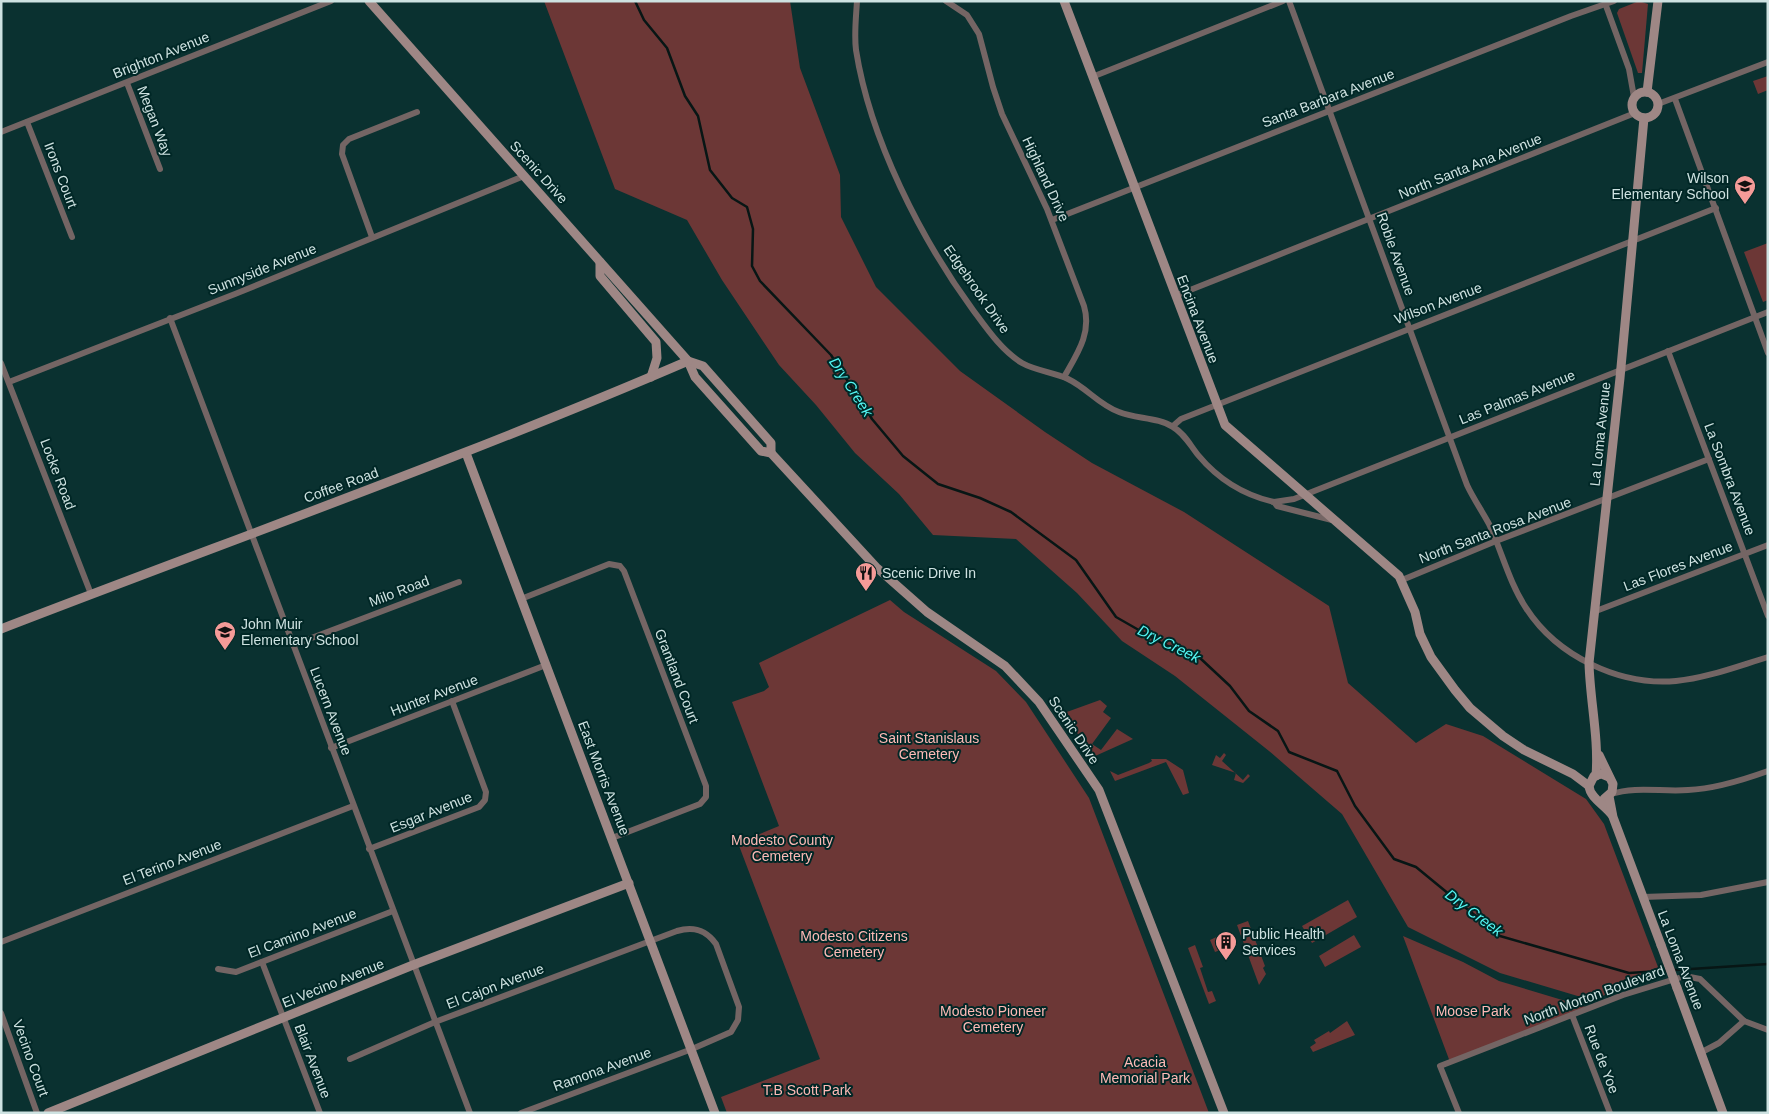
<svg xmlns="http://www.w3.org/2000/svg" width="1769" height="1114" font-family="Arial,sans-serif">
	<style>
		.green { fill: #6c3736 }
		.lines { fill: none; stroke-linecap: round; stroke-linejoin: round }
		.stream { stroke: #071615; stroke-width: 2.5 }
		.street { stroke: #746564; stroke-width: 6 }
		.secondary { stroke: #9e8785; stroke-width: 9 }
		.secondary-bridge { stroke: #9e8785; stroke-width: 9 }
		.labels { text-anchor: middle; stroke-width: 4; stroke-linejoin: round; paint-order: stroke }
		.street-label { font-size: 14px; fill: #cee2e1; stroke: #002726 }
		.poi-label { font-size: 14px; fill: #cee2e1; stroke: #002726; text-anchor: start }
		.park-label { font-size: 14px; fill: #febab6; stroke: #002726 }
		.water-label { font-size: 15px; font-style: italic; fill: #54f7f4; stroke: #002726 }
	</style>
	<rect width="100%" height="100%" fill="#0a3130"/>
	<g class="green">
		<polygon points="544,1 790,1 800,68 840,175 841,217 876,287 960,371 1045,432 1092,463 1184,512 1329,606 1348,683 1416,743 1446,724 1483,736 1586,799 1604,824 1661,975 1591,1000 1500,973 1408,927 1342,814 1269,751 1175,676 1122,641 1077,593 1016,539 933,535 899,494 855,453 816,405 779,365 722,280 687,220 615,189"/>
		<polygon points="1639,1 1648,4 1642,73 1638,73 1617,13 1619,9"/>
		<polygon points="1768,76 1768,90 1758,94 1753,81"/>
		<polygon points="1768,243 1768,300 1763,302 1744,252"/>
		<polygon points="890,600 904,612 996,671 1026,702 1089,798 1209,1113 727,1113 721,1097 820,1059 738,843 779,826 732,702 764,691 769,687 759,663"/>
		<polygon points="1100,700 1107,706 1103,712 1111,718 1092,744 1101,750 1117,729 1133,739 1093,757 1064,713"/>
		<polygon points="1224,753 1226,755 1222,761 1243,780 1248,774 1250,776 1243,783 1234,780 1236,773 1212,765 1216,755 1220,758"/>
		<polygon points="1151,759 1166,759 1183,770 1189,793 1183,795 1166,762 1115,781 1110,771 1118,775 1149,763 1152,761"/>
		<polygon points="1348,900 1357,917 1312,943 1302,926"/>
		<polygon points="1248,921 1265,966 1263,968 1266,974 1259,985 1237,925"/>
		<polygon points="1223,934 1228,947 1215,952 1210,940"/>
		<polygon points="1354,935 1361,947 1325,967 1319,956"/>
		<polygon points="1403,936 1463,962 1499,981 1589,1008 1450,1062"/>
		<polygon points="1195,945 1203,967 1200,968 1208,992 1212,991 1216,1001 1209,1004 1188,948"/>
		<polygon points="1347,1021 1355,1035 1313,1052 1310,1047 1316,1043 1314,1040 1329,1031 1330,1033"/>
	</g>
	<g class="lines">
		<polyline class="stream" points="635,1 644,20 667,48 685,96 698,116 710,170 732,198 747,207 753,229 752,266 760,281 831,355 872,419 903,456 938,484 980,498 1011,512 1076,560 1116,617 1165,645 1200,658 1230,686 1249,711 1278,731 1289,752 1337,771 1355,806 1394,859 1416,867 1500,936 1629,973 1768,964"/>
		<g class="street">
			<path d="M857,1C856,18 854,34 856,50C870,139 921,239 973,310C987,329 1002,351 1022,363C1036,371 1054,372 1068,379C1087,388 1099,405 1119,412C1136,419 1158,417 1173,427C1184,433 1190,445 1198,455C1218,479 1243,495 1274,502L1277,506L1332,520"/>
			<path d="M946,1L967,15L979,34L993,87L1002,114L1047,209L1084,306C1092,333 1077,354 1064,377"/>
			<path d="M1289,1L1467,485C1473,498 1482,511 1489,524C1502,552 1509,582 1526,608C1557,656 1619,686 1676,681C1707,678 1738,666 1768,657"/>
			<polyline points="1605,3 1629,69 1634,97"/>
			<polyline points="1092,77 1283,1"/>
			<polyline points="127,83 160,169"/>
			<polyline points="1675,99 1768,353"/>
			<polyline points="1658,104 1768,62"/>
			<polyline points="27,122 72,237"/>
			<polyline points="1,132 331,1"/>
			<polyline points="1052,220 1571,16 1614,1"/>
			<polyline points="372,237 342,154 343,145 349,139 417,112"/>
			<polyline points="1175,296 1635,113"/>
			<polyline points="170,318 470,1113"/>
			<polyline points="1668,351 1768,616"/>
			<polyline points="1,363 91,594"/>
			<polyline points="9,382 235,294 524,176"/>
			<polyline points="1173,426 1181,419 1716,208"/>
			<polyline points="1274,502 1294,499 1768,312"/>
			<polyline points="1402,580 1496,541 1709,459"/>
			<polyline points="521,599 609,564 620,566 624,571 706,786 706,797 700,804 612,838"/>
			<polyline points="1596,611 1768,545"/>
			<polyline points="293,645 459,582"/>
			<polyline points="331,748 546,665"/>
			<path d="M1611,794C1636,786 1662,792 1688,790C1715,789 1743,780 1768,771"/>
			<polyline points="369,849 479,807 485,800 486,792 452,701"/>
			<polyline points="1643,897 1701,895 1768,882"/>
			<polyline points="1,942 353,806"/>
			<polyline points="262,962 320,1113"/>
			<polyline points="218,969 236,972 393,911"/>
			<polyline points="1,1013 37,1113"/>
			<polyline points="1572,1015 1610,1113"/>
			<polyline points="1702,1052 1719,1043 1744,1021"/>
			<path d="M350,1059L435,1022L677,931C694,926 706,930 716,944L739,1007L738,1020L731,1032L692,1049L521,1113"/>
			<polyline points="1459,1113 1440,1066 1623,995 1685,976 1700,979 1744,1021 1768,1030"/>
		</g>
		<g class="secondary">
			<polyline points="369,1 688,361 695,377 761,451 771,453 876,567 927,612 1005,666 1039,702 1099,790 1224,1113"/>
			<polyline points="1064,1 1225,425 1399,576 1415,612 1420,634 1431,657 1455,690 1470,708 1503,736 1524,750 1573,774 1589,786"/>
			<polyline points="1647,92 1658,1"/>
			<circle cx="1645" cy="105" r="13"/>
			<polyline points="600,262 600,276 656,342 657,358 651,377"/>
			<polyline points="688,361 703,366 771,443 771,453"/>
			<polyline points="466,453 715,1113"/>
			<path d="M1,629C231,540 463,458 688,361"/>
			<polyline points="1599,755 1613,784 1612,792 1604,799"/>
			<path d="M1596,776C1599,738 1590,701 1589,663L1620,378L1644,118"/>
			<path d="M1609,777L1602,774L1594,776L1589,786C1590,798 1605,805 1612,815"/>
			<polyline points="1609,796 1613,817 1661,945"/>
			<polyline points="1677,988 1723,1113"/>
			<polyline points="48,1113 413,965 629,883"/>
		</g>
		<polyline class="secondary-bridge" points="1661,945 1677,988"/>
	</g>
	<defs>
		<g id="school-pin" transform="scale(1.125)"><path d="M0 17L-7.5 6A9.5 9.5 0 1 1 7.5 6Z" fill="#f59b98" stroke="#002726"/><path d="M0-5L7-2L0 1L-7-2ZM-4 1L0 2.5L4 1V4Q0 6-4 4Z" fill="#111"/></g>
		<g id="restaurant-pin" transform="scale(1.125)"><path d="M0 17L-7.5 6A9.5 9.5 0 1 1 7.5 6Z" fill="#f59b98" stroke="#002726"/><path d="M-5-6h1v4h1v-4h1v4h1v-4h1v5L-1.5 .5V6h-2V.5L-5-1ZM5-6V6H3V1.5H1.5Q1.5-4 5-6Z" fill="#111"/></g>
		<g id="building-pin" transform="scale(1.125)"><path d="M0 17L-7.5 6A9.5 9.5 0 1 1 7.5 6Z" fill="#f59b98" stroke="#002726"/><path d="M-4-6H4V6H1V3H-1V6H-4ZM-2.5-4.3h1.7v1.8h-1.7ZM.8-4.3h1.7v1.8H.8ZM-2.5-1h1.7V.8h-1.7ZM.8-1h1.7V.8H.8Z" fill="#111"/></g>
	</defs>
	<g fill-rule="evenodd">
		<use href="#school-pin" x="1745" y="186"/>
		<use href="#restaurant-pin" x="866" y="573"/>
		<use href="#school-pin" x="225" y="632"/>
		<use href="#building-pin" x="1226" y="942"/>
	</g>
	<g class="labels">
		<g class="street-label">
			<text transform="translate(161 55) rotate(-22)" y="5">Brighton Avenue</text>
			<text transform="translate(1328 98) rotate(-21)" y="5">Santa Barbara Avenue</text>
			<text transform="translate(155 121) rotate(69)" y="5">Megan Way</text>
			<text transform="translate(1470 166) rotate(-22)" y="5">North Santa Ana Avenue</text>
			<text transform="translate(539 172) rotate(48)" y="5">Scenic Drive</text>
			<text transform="translate(61 175) rotate(69)" y="5">Irons Court</text>
			<text transform="translate(1046 179) rotate(65)" y="5">Highland Drive</text>
			<text transform="translate(1396 254) rotate(70)" y="5">Roble Avenue</text>
			<text transform="translate(262 269) rotate(-22)" y="5">Sunnyside Avenue</text>
			<text transform="translate(977 289) rotate(55)" y="5">Edgebrook Drive</text>
			<text transform="translate(1438 303) rotate(-21)" y="5">Wilson Avenue</text>
			<text transform="translate(1198 319) rotate(69)" y="5">Encina Avenue</text>
			<text transform="translate(1517 397) rotate(-22)" y="5">Las Palmas Avenue</text>
			<text transform="translate(1600 434) rotate(-84)" y="5">La Loma Avenue</text>
			<text transform="translate(58 474) rotate(69)" y="5">Locke Road</text>
			<text transform="translate(1730 479) rotate(69)" y="5">La Sombra Avenue</text>
			<text transform="translate(341 485) rotate(-20)" y="5">Coffee Road</text>
			<text transform="translate(1495 530) rotate(-21)" y="5">North Santa Rosa Avenue</text>
			<text transform="translate(1678 566) rotate(-21)" y="5">Las Flores Avenue</text>
			<text transform="translate(399 591) rotate(-21)" y="5">Milo Road</text>
			<text transform="translate(677 676) rotate(69)" y="5">Grantland Court</text>
			<text transform="translate(434 695) rotate(-21)" y="5">Hunter Avenue</text>
			<text transform="translate(331 711) rotate(69)" y="5">Lucern Avenue</text>
			<text transform="translate(1074 730) rotate(56)" y="5">Scenic Drive</text>
			<text transform="translate(604 778) rotate(69)" y="5">East Morris Avenue</text>
			<text transform="translate(431 812) rotate(-22)" y="5">Esgar Avenue</text>
			<text transform="translate(172 862) rotate(-21)" y="5">El Terino Avenue</text>
			<text transform="translate(302 933) rotate(-21)" y="5">El Camino Avenue</text>
			<text transform="translate(1681 960) rotate(69)" y="5">La Loma Avenue</text>
			<text transform="translate(333 983) rotate(-22)" y="5">El Vecino Avenue</text>
			<text transform="translate(495 986) rotate(-21)" y="5">El Cajon Avenue</text>
			<text transform="translate(1594 995) rotate(-20)" y="5">North Morton Boulevard</text>
			<text transform="translate(31 1058) rotate(70)" y="5">Vecino Court</text>
			<text transform="translate(1602 1059) rotate(69)" y="5">Rue de Yoe</text>
			<text transform="translate(313 1061) rotate(69)" y="5">Blair Avenue</text>
			<text transform="translate(602 1069) rotate(-20)" y="5">Ramona Avenue</text>
		</g>
		<g class="poi-label">
			<text x="1729" y="183" text-anchor="end">Wilson<tspan x="1729" dy="16">Elementary School</tspan></text>
			<text x="882" y="578">Scenic Drive In</text>
			<text x="241" y="629">John Muir<tspan x="241" dy="16">Elementary School</tspan></text>
			<text x="1242" y="939">Public Health<tspan x="1242" dy="16">Services</tspan></text>
		</g>
		<g class="park-label">
			<text x="929" y="743">Saint Stanislaus<tspan x="929" dy="16">Cemetery</tspan></text>
			<text x="782" y="845">Modesto County<tspan x="782" dy="16">Cemetery</tspan></text>
			<text x="854" y="941">Modesto Citizens<tspan x="854" dy="16">Cemetery</tspan></text>
			<text x="993" y="1016">Modesto Pioneer<tspan x="993" dy="16">Cemetery</tspan></text>
			<text x="1473" y="1016">Moose Park</text>
			<text x="1145" y="1067">Acacia<tspan x="1145" dy="16">Memorial Park</tspan></text>
			<text x="807" y="1095">T.B Scott Park</text>
		</g>
		<g class="water-label">
			<text transform="translate(851 387) rotate(57)" y="5">Dry Creek</text>
			<text transform="translate(1169 644) rotate(26)" y="5">Dry Creek</text>
			<text transform="translate(1474 913) rotate(37)" y="5">Dry Creek</text>
		</g>
	</g>
	<rect width="1769" height="1114" fill="none" stroke="#cee2e1" stroke-width="5"/>
</svg>
